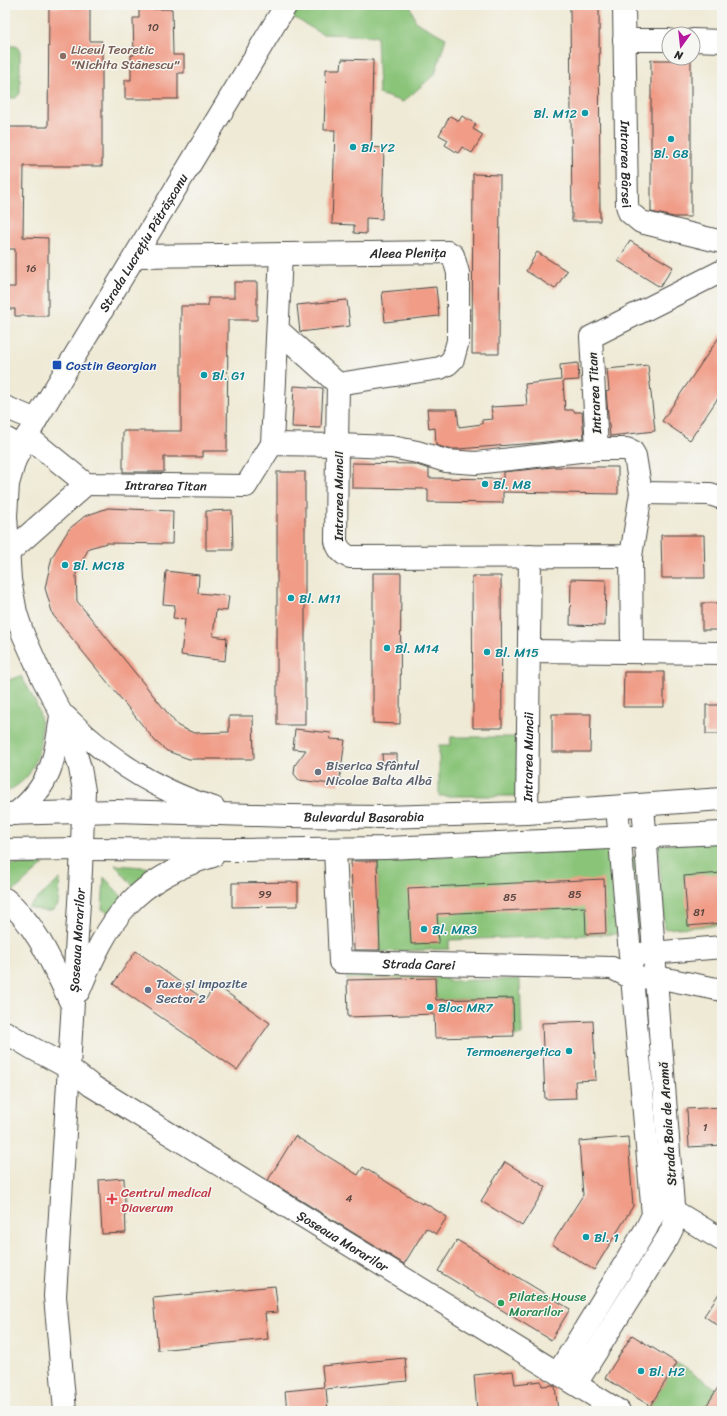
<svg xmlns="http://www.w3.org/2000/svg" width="727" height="1416" font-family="Sriracha,sans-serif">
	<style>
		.green { fill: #8ac479; stroke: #5a7852 }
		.building { fill: #f09c87 }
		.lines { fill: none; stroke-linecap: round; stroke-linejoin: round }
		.minor-casing { stroke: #484844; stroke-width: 24 }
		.major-casing { stroke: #484844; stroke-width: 24 }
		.minor { stroke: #fff; stroke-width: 22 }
		.major { stroke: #fff; stroke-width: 22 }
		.education-dot { fill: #8d6e63; stroke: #f6f6f2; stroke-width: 1.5 }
		.culture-dot { fill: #0f9aa8; stroke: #f6f6f2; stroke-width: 1.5 }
		.transit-dot { fill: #1a4fb4; stroke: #f6f6f2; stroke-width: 1.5 }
		.worship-dot { fill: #6b7280; stroke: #f6f6f2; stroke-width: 1.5 }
		.service-dot { fill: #5c6f8a; stroke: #f6f6f2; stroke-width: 1.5 }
		.health-dot { fill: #e0444e; stroke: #f6f6f2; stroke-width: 1.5 }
		.leisure-dot { fill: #2e9e5b; stroke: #f6f6f2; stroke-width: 1.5 }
		.labels { text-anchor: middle; stroke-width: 3; stroke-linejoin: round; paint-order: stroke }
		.number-label { font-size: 11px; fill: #5c4742 }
		.education-label { font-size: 13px; fill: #785e54; stroke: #f6f6f2; text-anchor: start }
		.culture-label { font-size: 13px; fill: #0d838f; stroke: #f6f6f2; text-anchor: start }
		.street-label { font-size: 13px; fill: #2b2b2b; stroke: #f6f6f2 }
		.transit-label { font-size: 13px; fill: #164399; stroke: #f6f6f2; text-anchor: start }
		.worship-label { font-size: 13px; fill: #5b616d; stroke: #f6f6f2; text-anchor: start }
		.service-label { font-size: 13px; fill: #4e5e75; stroke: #f6f6f2; text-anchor: start }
		.health-label { font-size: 13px; fill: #be3a42; stroke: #f6f6f2; text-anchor: start }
		.leisure-label { font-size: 13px; fill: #27864d; stroke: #f6f6f2; text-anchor: start }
	</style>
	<rect width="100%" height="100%" fill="#f6f6f2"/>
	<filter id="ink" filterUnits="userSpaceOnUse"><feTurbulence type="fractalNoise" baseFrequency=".025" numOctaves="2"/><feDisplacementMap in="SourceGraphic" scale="8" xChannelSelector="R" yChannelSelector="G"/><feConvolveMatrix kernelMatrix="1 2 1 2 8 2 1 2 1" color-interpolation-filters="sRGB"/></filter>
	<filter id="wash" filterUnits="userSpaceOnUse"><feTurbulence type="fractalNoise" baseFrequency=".012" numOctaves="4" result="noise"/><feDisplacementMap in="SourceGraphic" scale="16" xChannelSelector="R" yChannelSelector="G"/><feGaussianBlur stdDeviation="0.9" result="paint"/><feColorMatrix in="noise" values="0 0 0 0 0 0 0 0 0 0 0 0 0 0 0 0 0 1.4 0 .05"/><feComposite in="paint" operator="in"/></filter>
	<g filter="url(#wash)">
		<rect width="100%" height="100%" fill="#efead5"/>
		<g class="green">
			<polygon points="301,5 410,5 416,22 446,38 435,74 403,102 379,94 377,36 322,34 293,17"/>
			<polygon points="5,46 16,46 20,51 20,93 16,98 5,98"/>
			<path d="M21,676C27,686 34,697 38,709C45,729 40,756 29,774C23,782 14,788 5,793V681Z"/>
			<polygon points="451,737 519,737 519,796 439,796 439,745 450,745"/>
			<polygon points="722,840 722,925 664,929 658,845"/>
			<polygon points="612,849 619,934 449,940 449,949 380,952 377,859"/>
			<polygon points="638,856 650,939 639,946 631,857"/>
			<polygon points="44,864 14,891 5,884 5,865"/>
			<polygon points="115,865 157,868 135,888"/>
			<polygon points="104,877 123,898 113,912 107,912 102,909"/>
			<polygon points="60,879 58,905 52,911 43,911 28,907"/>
			<polygon points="446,971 447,981 520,979 522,1035 514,1036 513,998 436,1000 435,978 347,980 346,974"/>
			<polygon points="677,1363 717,1389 703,1411 659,1411 650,1406"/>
		</g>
		<g id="blocks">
			<g class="building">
				<polygon points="570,5 599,5 600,221 572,221"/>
				<polygon points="49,7 90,7 90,41 102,41 102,166 24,166 23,237 48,238 48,316 15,316 15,309 5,309 5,287 15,287 15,249 5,249 5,127 48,127"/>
				<polygon points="139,9 172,9 173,55 184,55 184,73 178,73 178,99 125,99 125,80 131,80 131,55 134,55 133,18 139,18"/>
				<polygon points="342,59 373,60 371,147 384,148 382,219 366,218 366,234 354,233 354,225 332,224 335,130 324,130 326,69 341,69"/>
				<polygon points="651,60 691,60 691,217 674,217 651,212"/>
				<polygon points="450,116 459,121 462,116 476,124 473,129 483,135 472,153 462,147 458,153 445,145 448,140 439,135"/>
				<polygon points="473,174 500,175 499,354 472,354"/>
				<polygon points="630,241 673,267 660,287 618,261"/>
				<polygon points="537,252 567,271 555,289 526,271"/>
				<polygon points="234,282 257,282 257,320 228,320 227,451 203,451 203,457 164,457 164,472 123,472 123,431 181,431 181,306 208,306 208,298 234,298"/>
				<polygon points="436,287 439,316 385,322 382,292"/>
				<polygon points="347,300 350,326 300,332 297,305"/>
				<polygon points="722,333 722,392 690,440 662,421"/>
				<polygon points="578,363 579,380 563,381 565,410 574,410 574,412 582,412 584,438 536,443 458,449 448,449 436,445 435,428 429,429 427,409 457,409 459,427 482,424 482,420 493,419 491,407 527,405 525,384 561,380 560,365"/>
				<polygon points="648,365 655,431 610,436 606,392 609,391 607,369"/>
				<polygon points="294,386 323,388 321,428 292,427"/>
				<polygon points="352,463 414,464 429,469 429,478 503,479 503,472 553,467 618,467 618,494 503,492 503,503 428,502 428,489 352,488"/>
				<rect x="277" y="472" width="28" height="253"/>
				<polygon points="108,508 173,511 172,544 107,543 89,548 76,573 77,601 178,726 194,733 229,732 229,716 253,716 254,759 189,759 167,751 156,742 53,615 45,588 52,557 69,529 85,516"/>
				<polygon points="232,510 233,550 206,550 206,511"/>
				<polygon points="661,535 704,535 705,578 662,578"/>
				<polygon points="166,571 199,575 198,593 229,596 227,611 216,610 213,636 227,638 225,661 181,655 185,619 173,618 175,605 163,604"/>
				<polygon points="373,573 401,573 400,724 373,723"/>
				<polygon points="472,576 501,576 502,728 473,728"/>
				<polygon points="571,579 606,580 605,626 570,625"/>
				<rect x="702" y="603" width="20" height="27"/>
				<polygon points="624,672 664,672 664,707 623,707"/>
				<rect x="706" y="705" width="16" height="29"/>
				<polygon points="552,714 591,714 590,752 552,752"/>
				<polygon points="295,729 331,733 330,739 345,740 339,785 299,780 294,774 295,765 306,750 293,749"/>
				<polygon points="382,754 397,754 397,768 383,767"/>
				<polygon points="351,861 377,861 380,950 354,950"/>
				<polygon points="722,873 722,923 688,926 684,876"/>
				<polygon points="604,879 606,933 586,934 585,907 437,914 439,943 411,944 408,888"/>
				<polygon points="298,882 298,906 232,907 232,883"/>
				<polygon points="136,951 205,1000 216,985 270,1023 237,1070 113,984"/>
				<polygon points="435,978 436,1000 513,998 514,1036 435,1038 434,1014 348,1017 347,980"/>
				<polygon points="593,1021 596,1080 575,1081 576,1098 545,1099 542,1023"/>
				<polygon points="722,1107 722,1145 689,1147 687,1109"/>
				<polygon points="295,1136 358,1175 363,1167 422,1204 423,1202 447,1217 436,1234 426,1228 404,1264 268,1180"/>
				<polygon points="628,1137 633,1206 594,1270 552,1244 583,1195 579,1141"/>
				<polygon points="505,1162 546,1187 522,1226 481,1201"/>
				<polygon points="124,1178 126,1233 102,1234 99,1180"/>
				<polygon points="457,1240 570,1309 551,1340 438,1271"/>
				<polygon points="275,1286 278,1312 265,1313 268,1339 158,1350 153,1298"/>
				<polygon points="722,1289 722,1328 704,1316"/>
				<polygon points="632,1335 677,1363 650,1406 605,1378"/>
				<polygon points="405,1358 407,1381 326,1389 328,1411 287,1411 285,1391 324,1387 322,1366"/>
				<polygon points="513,1371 515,1384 541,1381 542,1386 553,1385 555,1386 558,1411 477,1411 474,1375"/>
				<polygon points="722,1381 722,1411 703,1411"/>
			</g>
		</g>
	</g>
	<g filter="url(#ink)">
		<use href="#blocks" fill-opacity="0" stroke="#484844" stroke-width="1"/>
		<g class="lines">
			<g class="minor-casing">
				<g id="minor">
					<path id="s1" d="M624,5L627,205L629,212L641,222L722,242"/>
					<polyline points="624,40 669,40"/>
					<polyline points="693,40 722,41"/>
					<path id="s2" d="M136,256L448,252L453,255L458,273V341L453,359L448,364L440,368L338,384"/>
					<polyline points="5,407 36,420"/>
					<path id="s3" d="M27,436L86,484L246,486L272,444L337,445L338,384L278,330"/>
					<polyline points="5,438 21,447"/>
					<polyline points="272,444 281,254"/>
					<path d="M337,445L392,447L417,452L446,461L476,463L597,449H626L632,451L635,456L641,493L631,556L350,557C342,554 338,549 336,541Z"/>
					<polyline points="597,449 591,337 722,271"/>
					<polyline points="641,493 710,494 722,498"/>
					<polyline points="7,554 86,484"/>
					<polyline points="631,556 632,652"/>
					<polyline points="529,651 722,653"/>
					<path id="s4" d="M527,813L530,556"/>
					<path id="s5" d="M335,849L340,962L612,968L632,978L656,977L722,990"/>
					<polyline points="640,954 722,947"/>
					<path id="s6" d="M69,1068L92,1086L619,1411"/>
					<polyline points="664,1205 722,1240"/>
					<polyline points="558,1373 646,1229 653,1215 617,807"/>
					<polyline points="576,1384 668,1237 672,1229 674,1219 643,805"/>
				</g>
			</g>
			<g class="major-casing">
				<g id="major">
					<path d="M66,717C107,758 157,791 214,808"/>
					<path id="s7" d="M5,814L116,811L289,816L383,817L527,813L722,799"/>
					<path d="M15,814C51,787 56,756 61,715"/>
					<polyline points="5,850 83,849 238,850 387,848 722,833"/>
					<path d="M5,899C38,925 54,969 72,1005"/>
					<path d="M79,991C109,918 134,879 213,856"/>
					<polyline points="5,1032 32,1048 69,1068"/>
					<path id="s8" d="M65,1411L55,1296L81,870L84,791L80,768L72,741L61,713L43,679L23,634L16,613L10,580L6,516L8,484L15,460L36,420L286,5"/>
				</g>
			</g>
			<use href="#minor" class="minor"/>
			<use href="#major" class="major"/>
		</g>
	</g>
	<circle class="education-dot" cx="63" cy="56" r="4"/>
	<g class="culture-dot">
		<circle cx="585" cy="113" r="4"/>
		<circle cx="671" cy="139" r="4"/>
		<circle cx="353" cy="147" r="4"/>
		<circle cx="204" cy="375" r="4"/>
		<circle cx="485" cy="484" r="4"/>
		<circle cx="65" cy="565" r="4"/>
		<circle cx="291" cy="598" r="4"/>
		<circle cx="387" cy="648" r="4"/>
		<circle cx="487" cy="652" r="4"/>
		<circle cx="424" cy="929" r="4"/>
		<circle cx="430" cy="1007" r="4"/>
		<circle cx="569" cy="1051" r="4"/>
		<circle cx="586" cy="1237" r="4"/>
		<circle cx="641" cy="1371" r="4"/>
	</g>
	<rect class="transit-dot" x="52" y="360" width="10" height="10" rx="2"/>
	<circle class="worship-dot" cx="318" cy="772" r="4"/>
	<circle class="service-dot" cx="148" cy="990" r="4"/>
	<path class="health-dot" d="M110 1193h4v4h4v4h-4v4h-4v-4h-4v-4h4z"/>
	<circle class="leisure-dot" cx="501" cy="1303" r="4"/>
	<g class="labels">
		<g class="number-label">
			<text x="153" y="31">10</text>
			<text x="31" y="272">16</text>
			<text x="265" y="898">99</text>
			<text x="575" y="898">85</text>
			<text x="510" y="901">85</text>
			<text x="699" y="916">81</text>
			<text x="705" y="1131">1</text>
			<text x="349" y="1202">4</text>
		</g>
		<g class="education-label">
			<text x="71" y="54">Liceul Teoretic<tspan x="71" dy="15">"Nichita Stănescu"</tspan></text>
		</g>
		<g class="culture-label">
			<text x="577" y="118" text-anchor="end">Bl. M12</text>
			<text x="361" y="152">Bl. Y2</text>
			<text x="671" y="158" text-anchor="middle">Bl. G8</text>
			<text x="212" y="380">Bl. G1</text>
			<text x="493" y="489">Bl. M8</text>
			<text x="73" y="570">Bl. MC18</text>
			<text x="299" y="603">Bl. M11</text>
			<text x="395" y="653">Bl. M14</text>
			<text x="495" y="657">Bl. M15</text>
			<text x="432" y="934">Bl. MR3</text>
			<text x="438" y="1012">Bloc MR7</text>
			<text x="561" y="1056" text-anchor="end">Termoenergetica</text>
			<text x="594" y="1242">Bl. 1</text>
			<text x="649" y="1376">Bl. H2</text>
		</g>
		<g class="street-label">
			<text dy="5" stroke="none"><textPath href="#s1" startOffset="159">Intrarea Bârsei</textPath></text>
			<text dy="5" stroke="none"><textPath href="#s8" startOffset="1220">Strada Lucrețiu Pătrășcanu</textPath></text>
			<text dy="5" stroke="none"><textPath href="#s2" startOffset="272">Aleea Plenița</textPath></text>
			<text transform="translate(594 393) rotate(-93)" y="5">Intrarea Titan</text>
			<text dy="5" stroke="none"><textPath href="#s3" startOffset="156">Intrarea Titan</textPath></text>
			<text transform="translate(338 496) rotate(-90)" y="5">Intrarea Muncii</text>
			<text dy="5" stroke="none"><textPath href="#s4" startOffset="56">Intrarea Muncii</textPath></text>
			<text dy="5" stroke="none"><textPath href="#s7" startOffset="359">Bulevardul Basarabia</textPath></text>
			<text dy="5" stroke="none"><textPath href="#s8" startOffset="472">Șoseaua Morarilor</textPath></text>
			<text dy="5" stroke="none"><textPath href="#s5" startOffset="192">Strada Carei</textPath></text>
			<text transform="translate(667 1124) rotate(-94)" y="5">Strada Baia de Aramă</text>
			<text dy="5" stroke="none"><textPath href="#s6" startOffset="324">Șoseaua Morarilor</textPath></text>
		</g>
		<g class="transit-label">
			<text x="66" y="370">Costin Georgian</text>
		</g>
		<g class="worship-label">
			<text x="326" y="770">Biserica Sfântul<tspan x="326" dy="15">Nicolae Balta Albă</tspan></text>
		</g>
		<g class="service-label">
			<text x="156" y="988">Taxe și impozite<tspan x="156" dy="15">Sector 2</tspan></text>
		</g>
		<g class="health-label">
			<text x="121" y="1197">Centrul medical<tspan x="121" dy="15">Diaverum</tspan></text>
		</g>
		<g class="leisure-label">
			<text x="509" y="1301">Pilates House<tspan x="509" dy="15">Morarilor</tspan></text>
		</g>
	</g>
	<rect width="727" height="1416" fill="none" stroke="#f6f6f2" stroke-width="20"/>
	<g transform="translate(681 46) rotate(195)"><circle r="19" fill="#f6f6f2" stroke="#a5a5a2"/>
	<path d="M0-3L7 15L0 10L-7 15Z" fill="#b5179e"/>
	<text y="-6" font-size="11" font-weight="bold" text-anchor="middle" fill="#2b2b2b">N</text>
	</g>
</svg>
